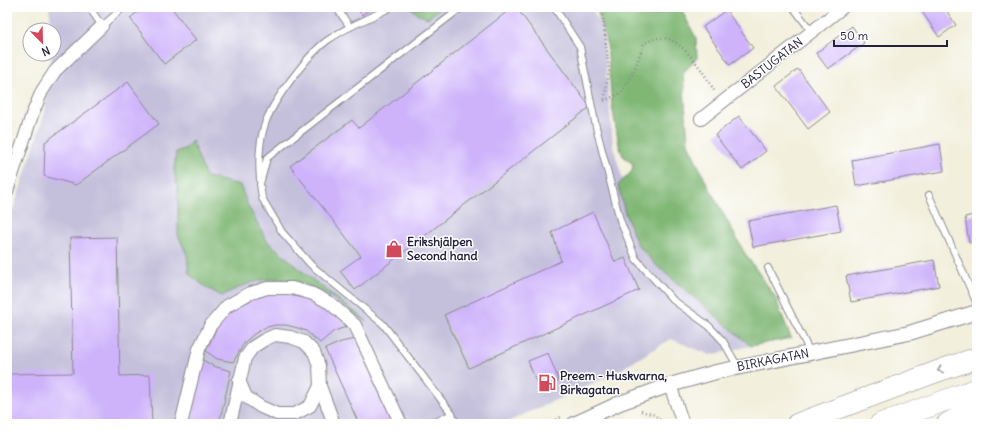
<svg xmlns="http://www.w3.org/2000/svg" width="984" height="431" font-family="Delius,sans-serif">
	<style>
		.industrial { fill: #c4c0db }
		.forest { fill: #80b774; stroke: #516c58 }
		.building { fill: #ceb3fb }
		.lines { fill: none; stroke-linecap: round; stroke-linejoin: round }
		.service-casing { stroke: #8a888c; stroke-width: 8 }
		.minor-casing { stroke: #8a888c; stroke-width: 14 }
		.tertiary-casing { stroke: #8a888c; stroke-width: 16 }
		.motorway-casing { stroke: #8a888c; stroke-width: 22 }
		.path { stroke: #8a888c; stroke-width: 2.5; stroke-dasharray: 1 3; stroke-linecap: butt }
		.service { stroke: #fff; stroke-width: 6 }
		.minor { stroke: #fff; stroke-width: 12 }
		.tertiary { stroke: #fff; stroke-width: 14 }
		.motorway { stroke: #fff; stroke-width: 21 }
		.oneway { stroke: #9c9ca7 }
		.labels { text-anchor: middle; stroke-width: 3; stroke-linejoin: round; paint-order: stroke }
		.street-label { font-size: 12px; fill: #22223b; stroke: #fff }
		.poi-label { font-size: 12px; font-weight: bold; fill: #22223b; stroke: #fff; text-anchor: start }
	</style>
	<rect width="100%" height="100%" fill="#fff"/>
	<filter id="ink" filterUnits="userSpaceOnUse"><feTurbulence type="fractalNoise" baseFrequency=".025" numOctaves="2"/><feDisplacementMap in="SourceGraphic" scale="8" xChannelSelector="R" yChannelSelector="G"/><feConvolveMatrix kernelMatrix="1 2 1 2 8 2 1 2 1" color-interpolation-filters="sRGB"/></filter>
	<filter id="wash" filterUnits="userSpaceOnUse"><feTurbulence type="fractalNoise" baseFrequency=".012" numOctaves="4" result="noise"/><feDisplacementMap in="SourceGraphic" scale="16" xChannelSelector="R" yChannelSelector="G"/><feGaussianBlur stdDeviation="0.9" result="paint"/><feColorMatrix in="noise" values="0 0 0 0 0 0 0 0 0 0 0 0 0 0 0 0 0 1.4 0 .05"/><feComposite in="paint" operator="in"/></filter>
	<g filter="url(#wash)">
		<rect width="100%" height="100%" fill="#f2efdc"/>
		<polygon class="industrial" points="49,7 590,7 602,25 613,146 644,252 751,346 710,355 671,339 613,374 503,424 7,424 7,228 45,112 51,54 54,54 54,30 52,30"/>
		<g class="forest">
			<polygon points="411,7 441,7 428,18 417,14"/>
			<polygon points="596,7 680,7 696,38 697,58 683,73 688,143 705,180 744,252 774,295 791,338 751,346 657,266 637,244 625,213 618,185 632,171 633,164 623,156 619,145 612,106 607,44"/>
			<path d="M192,141L206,177L240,185L248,206L267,241L309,277L367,321C353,315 343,304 329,296C289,272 262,274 222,296L207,288L189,274L187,255L178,235V191L174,170L176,152L186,148Z"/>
		</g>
		<g id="blocks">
			<g class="building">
				<polygon points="144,7 171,7 196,40 164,64 130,18"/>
				<polygon points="357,7 373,7 362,15"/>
				<polygon points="513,7 516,7 590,107 355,290 340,271 361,256 290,166 352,120 359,128"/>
				<polygon points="919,7 944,7 956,25 939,37"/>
				<polygon points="726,10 753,48 730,65 703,27"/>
				<polygon points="852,26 864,43 828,69 816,53"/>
				<polygon points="798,69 830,112 808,129 776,86"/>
				<polygon points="128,82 159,124 76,185 44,176 45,142"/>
				<polygon points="739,116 766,151 742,170 715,135"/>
				<polygon points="940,144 944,171 856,186 852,160"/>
				<polygon points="836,205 841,231 753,247 748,221"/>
				<polygon points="593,212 615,262 625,258 639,290 469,368 444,315 561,261 552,232"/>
				<polygon points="977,214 977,241 969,243 965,217"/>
				<polygon points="117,237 120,376 150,375 152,424 7,424 7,374 73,373 70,238"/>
				<polygon points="934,260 939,286 851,302 846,276"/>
				<polygon points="269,294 284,294 310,299 325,306 338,316 346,327 334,331 320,343 306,331 298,328 286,325 275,325 264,328 254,334 245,342 233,362 217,359 206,351 217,327 227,315 239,306 256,298"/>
				<polygon points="355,339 394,424 359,424 325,349 341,342"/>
				<polygon points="548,353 559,381 539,389 528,361"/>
				<polygon points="203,360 213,366 231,371 219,424 187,424"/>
			</g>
		</g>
	</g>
	<g filter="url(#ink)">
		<use href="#blocks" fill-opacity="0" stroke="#8a888c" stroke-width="1"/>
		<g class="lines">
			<g class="service-casing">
				<g id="service">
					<polyline points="89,7 102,26 124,7"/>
					<polyline points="336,7 350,27"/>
					<polyline points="554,7 580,47 596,127 620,220 636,259 673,300 709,326 723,341 738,367"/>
					<polyline points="793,7 812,32"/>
					<path d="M260,180C256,131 267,110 297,72C307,59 318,46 331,38C350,25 371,18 391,7"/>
					<polyline points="929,195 977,304"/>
					<polyline points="768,268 810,352"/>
					<polyline points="431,424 452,414"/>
					<polyline points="456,424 452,414 383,324 311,265 282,232 262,198 260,184 267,158 462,7"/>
				</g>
			</g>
			<g class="minor-casing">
				<g id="minor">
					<polyline points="701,119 843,7"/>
					<polyline points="7,191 32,115 42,91 55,71 102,26"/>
					<polyline points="239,380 246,397 261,407 277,414 295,414 310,406 320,386"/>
					<polyline points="670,385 683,424"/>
					<polyline points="181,424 199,349 210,326 227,306 248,294 267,288 292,288 313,294 330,303 355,325 401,424"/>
					<polyline points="230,424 245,358 253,347 264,340 275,335 290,337 304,342 314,352 319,366 320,386 334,424"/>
				</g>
			</g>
			<g class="tertiary-casing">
				<polyline id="tertiary" points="574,424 620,403 670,385 716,372 909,333 977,312"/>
			</g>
			<g class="motorway-casing">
				<g id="motorway">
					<polyline points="797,424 941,370 977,358"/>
					<polyline points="880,424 977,389"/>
					<polyline points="947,424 977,407"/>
				</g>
			</g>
			<g class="path">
				<polyline points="602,7 609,71 604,102"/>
				<path d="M604,101L622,92L634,71L644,43C650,41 657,37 662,38C683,38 706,76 715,92"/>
				<polyline points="641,411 655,415 664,424"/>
				<polyline points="545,424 561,417"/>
			</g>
			<use href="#service" class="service"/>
			<use href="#minor" class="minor"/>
			<use href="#tertiary" class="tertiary"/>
			<use href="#motorway" class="motorway"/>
		</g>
		<defs><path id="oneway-chevron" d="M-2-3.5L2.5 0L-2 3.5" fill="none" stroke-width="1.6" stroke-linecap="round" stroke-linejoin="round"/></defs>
		<use class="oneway" href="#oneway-chevron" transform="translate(940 370) rotate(160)"/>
	</g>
	<defs>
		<g id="shop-bare" transform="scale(1.38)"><path d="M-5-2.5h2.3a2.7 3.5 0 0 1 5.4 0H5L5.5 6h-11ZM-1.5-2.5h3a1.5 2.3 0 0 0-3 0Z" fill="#d1495b" stroke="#fff" stroke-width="2.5" paint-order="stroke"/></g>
		<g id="fuel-bare" transform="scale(1.38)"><path d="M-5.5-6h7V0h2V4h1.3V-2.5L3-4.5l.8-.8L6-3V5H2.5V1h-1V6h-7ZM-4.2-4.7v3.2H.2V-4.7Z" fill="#d1495b" stroke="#fff" stroke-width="2.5" paint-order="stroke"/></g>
	</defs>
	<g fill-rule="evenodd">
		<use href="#shop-bare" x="394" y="249"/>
		<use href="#fuel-bare" x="547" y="383"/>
	</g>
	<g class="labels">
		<g class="street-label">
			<text transform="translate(772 63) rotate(-38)" y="4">BASTUGATAN</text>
			<text transform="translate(773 360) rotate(-11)" y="4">BIRKAGATAN</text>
		</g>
		<g class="poi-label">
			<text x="407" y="246">Erikshjälpen<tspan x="407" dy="14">Second hand</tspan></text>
			<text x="560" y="380">Preem - Huskvarna,<tspan x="560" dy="14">Birkagatan</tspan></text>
		</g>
	</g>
	<rect width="984" height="431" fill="none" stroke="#fff" stroke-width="24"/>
	<g transform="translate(42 42) rotate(157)"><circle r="19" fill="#ffffff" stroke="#a7a7b1"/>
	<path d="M0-3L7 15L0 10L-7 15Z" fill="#d1495b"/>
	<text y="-6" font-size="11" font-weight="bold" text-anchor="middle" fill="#22223b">N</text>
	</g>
	<path d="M834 40v6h113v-6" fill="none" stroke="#22223b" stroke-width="2"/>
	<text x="840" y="40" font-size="12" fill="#22223b" stroke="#ffffff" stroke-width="3" paint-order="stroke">50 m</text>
</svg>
